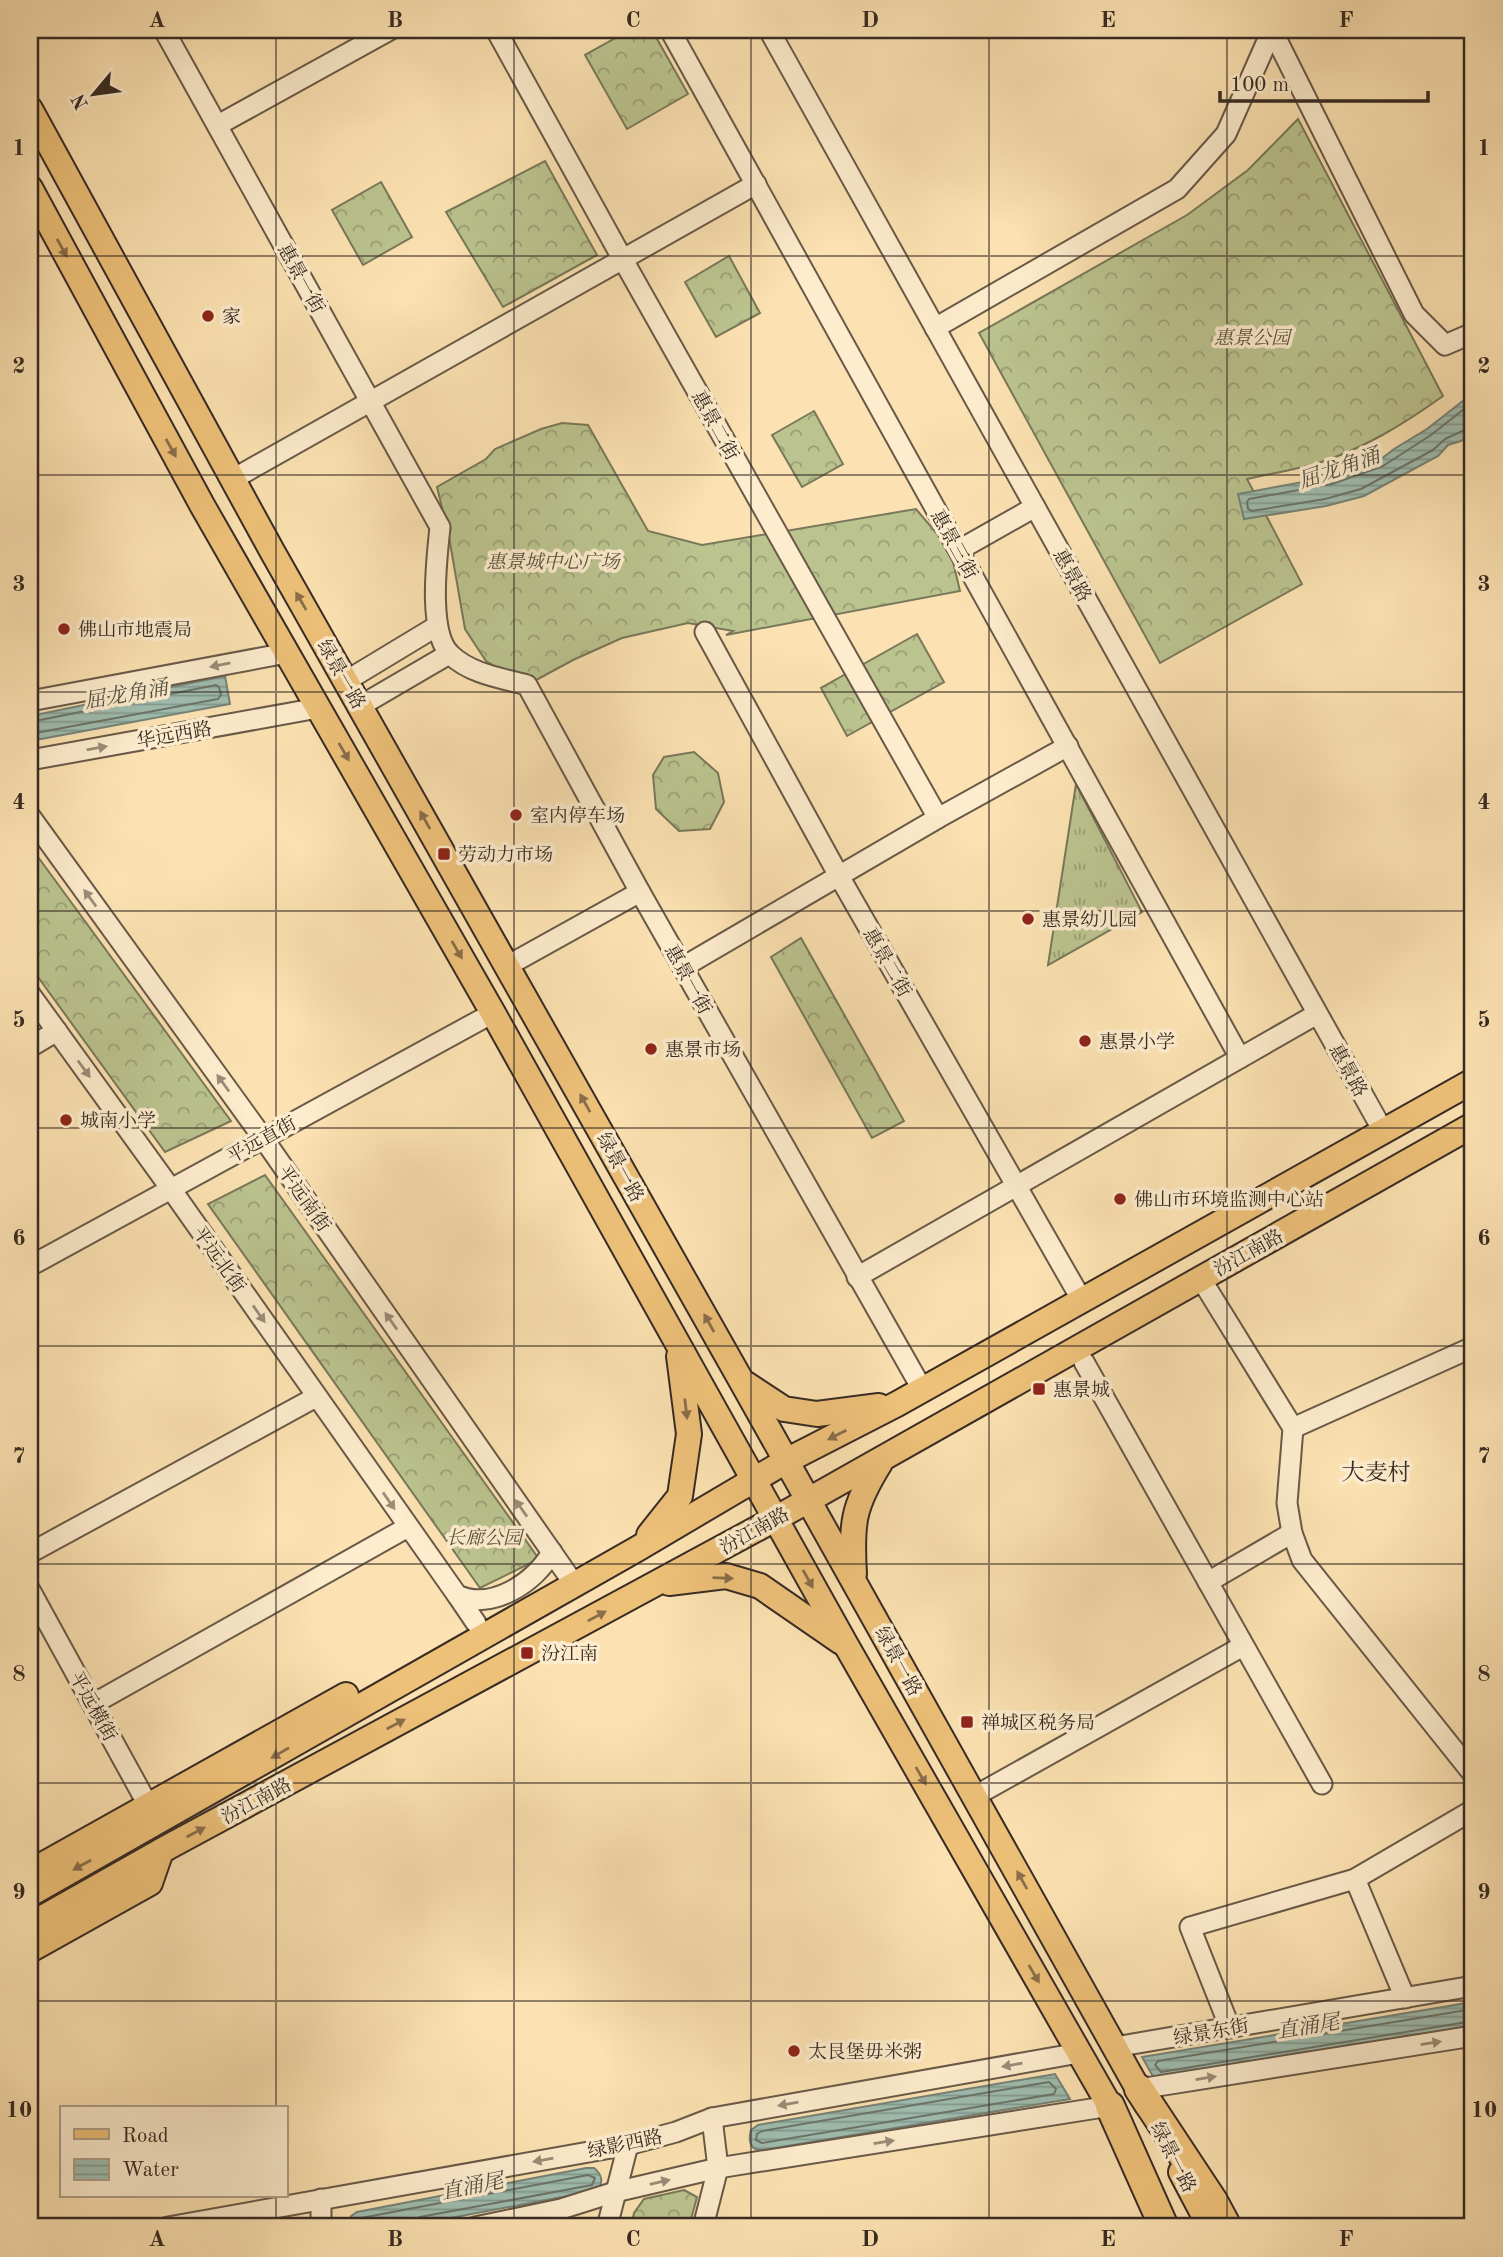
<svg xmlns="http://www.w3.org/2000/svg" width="1503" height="2257" font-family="'Old Standard TT','Noto Serif SC',serif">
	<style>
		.grass { fill: url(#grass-tufts); stroke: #79785a; stroke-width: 2 }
		.forest { fill: url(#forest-crowns); stroke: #79785a; stroke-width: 2 }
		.water { fill: url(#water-rules); stroke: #758378; stroke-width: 2 }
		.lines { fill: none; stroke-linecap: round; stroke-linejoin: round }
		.shore { stroke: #6b746a; stroke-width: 2 }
		.minor-casing { stroke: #685948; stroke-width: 23 }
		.major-casing { stroke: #372b24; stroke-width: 28 }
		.highway-casing { stroke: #372b24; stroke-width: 32 }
		.minor { stroke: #fdeccd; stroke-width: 19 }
		.major { stroke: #eec179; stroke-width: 24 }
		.highway { stroke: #eec179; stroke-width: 28 }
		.oneway { fill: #896e4a }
		.oneway2 { fill: #9a8c78 }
		.grid { fill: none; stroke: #372b24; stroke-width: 2; stroke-opacity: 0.55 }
		.poi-dot { fill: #8f2418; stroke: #fdeccd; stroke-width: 2.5 }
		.labels { text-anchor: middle; stroke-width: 7; stroke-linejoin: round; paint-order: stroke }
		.street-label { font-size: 19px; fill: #372b24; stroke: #fdeccd }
		.poi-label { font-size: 19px; fill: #372b24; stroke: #fdeccd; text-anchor: start }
		.park-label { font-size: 19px; font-style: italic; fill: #58513f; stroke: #fdeccd }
		.water-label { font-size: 21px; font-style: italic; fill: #515047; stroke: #fdeccd }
		.quarter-label { font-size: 23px; fill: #372b24; stroke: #fdeccd }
		.neatline { fill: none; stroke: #372b24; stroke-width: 2.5 }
		.grid-label { font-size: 23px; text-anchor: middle; font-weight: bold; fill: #372b24 }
	</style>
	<defs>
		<pattern id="grass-tufts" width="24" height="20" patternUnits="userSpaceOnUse" patternTransform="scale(1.75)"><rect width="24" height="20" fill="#bbc48f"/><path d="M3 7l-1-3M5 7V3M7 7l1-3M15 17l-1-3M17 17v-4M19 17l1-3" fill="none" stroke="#999f75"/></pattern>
		<pattern id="forest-crowns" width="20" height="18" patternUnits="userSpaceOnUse" patternTransform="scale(1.75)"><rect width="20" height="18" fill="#bbc48f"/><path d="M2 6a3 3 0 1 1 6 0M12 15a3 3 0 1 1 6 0" fill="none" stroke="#999f75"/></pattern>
		<pattern id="water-rules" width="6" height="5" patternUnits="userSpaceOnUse" patternTransform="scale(1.75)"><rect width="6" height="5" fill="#9fbdb0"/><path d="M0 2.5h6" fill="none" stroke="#829a8f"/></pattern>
	</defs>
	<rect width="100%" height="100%" fill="#fce2b2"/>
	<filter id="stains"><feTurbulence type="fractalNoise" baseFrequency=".00286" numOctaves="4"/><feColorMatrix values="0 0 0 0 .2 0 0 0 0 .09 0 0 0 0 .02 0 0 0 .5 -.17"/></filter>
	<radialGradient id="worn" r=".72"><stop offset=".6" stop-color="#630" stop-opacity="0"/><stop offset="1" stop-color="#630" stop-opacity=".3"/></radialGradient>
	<polygon class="grass" points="1076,784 1142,912 1048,965"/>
	<g class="forest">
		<polygon points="630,30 652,30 688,94 627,129 585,55"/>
		<path d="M1298,119L1443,396C1404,424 1362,450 1315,464C1293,470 1269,474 1247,479L1302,584L1160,663L979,333L1187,215L1248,170Z"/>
		<polygon points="545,161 597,255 503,307 446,212"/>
		<polygon points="381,182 412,237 363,265 332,210"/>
		<polygon points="729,256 760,313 716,337 685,282"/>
		<polygon points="814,411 843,464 802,487 772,435"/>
		<polygon points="562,423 588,425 648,531 702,545 916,509 950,549 960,591 726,635 733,631 688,623 622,638 573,660 527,685 486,661 465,629 449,537 437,487 486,459 495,449 541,429"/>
		<polygon points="917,634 944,682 847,736 821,688"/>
		<polygon points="694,752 718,773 724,802 710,829 679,831 656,809 653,775 664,757"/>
		<polygon points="30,846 231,1121 165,1152 30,966"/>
		<polygon points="801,938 904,1121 872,1138 771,957"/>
		<polygon points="265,1175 539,1559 480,1588 208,1204"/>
		<polygon points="684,2190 697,2197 689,2227 631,2227 634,2213 644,2199"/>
	</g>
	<g class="water">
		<polygon points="1473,393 1473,431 1461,441 1448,445 1438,456 1364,496 1326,506 1244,519 1238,494 1330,477 1381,459 1394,449 1427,429"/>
		<polygon points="225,676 230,704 30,741 30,716"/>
		<polygon points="1473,2002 1473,2028 1155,2080 1142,2057"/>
		<path d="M1055,2074L1070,2099L763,2150C750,2151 748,2141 751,2130L758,2125Z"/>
		<path d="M586,2168H594C602,2175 603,2180 599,2190L403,2227H350L351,2216L357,2212Z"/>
	</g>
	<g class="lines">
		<g class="shore">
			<polyline points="1473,402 1431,435 1383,466 1332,484 1249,499 1247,502 1248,509 1252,511 1325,499 1361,489 1433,450 1445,439 1473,426"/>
			<polyline points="30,722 216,685 219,687 221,695 218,699 30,734"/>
			<polyline points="1473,2009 1158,2061 1155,2065 1161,2072 1473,2021"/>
			<polygon points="1049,2082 1056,2089 1054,2094 762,2143 756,2140 757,2134 762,2131"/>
			<polyline points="356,2227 357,2221 361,2218 588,2175 595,2178 592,2185 420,2217 415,2221 414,2227"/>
		</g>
		<g class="minor-casing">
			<g id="minor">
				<path d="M164,30L440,527C437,557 427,634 451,655C471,674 501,678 527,685L640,892L917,1380"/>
				<polyline points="496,30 622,258 938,818"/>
				<polyline points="670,30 1240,1058"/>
				<polyline points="769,30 1377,1120"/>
				<polyline points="1272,30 1414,314 1445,345 1473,333"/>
				<polyline points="218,125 390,30"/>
				<polyline points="935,328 1177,189 1226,134 1272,30"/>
				<polyline points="233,479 756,184"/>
				<polyline points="959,550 1035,507"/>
				<polyline points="705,632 839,876 1076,1290"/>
				<polyline points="346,681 437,626"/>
				<polyline points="30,701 287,653"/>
				<polyline points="360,706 449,654"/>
				<polyline points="30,760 318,708"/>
				<polyline points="30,816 263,1138 574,1584"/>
				<polyline points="507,966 640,892"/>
				<polyline points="683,967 938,818 1068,746"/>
				<path d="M30,994L171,1189L457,1595C491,1611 535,1583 552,1552"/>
				<polyline points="30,1047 57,1031"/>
				<polyline points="30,1266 493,1013"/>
				<polyline points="857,1277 1317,1014"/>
				<polyline points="1201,1279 1293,1428 1287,1503 1292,1533 1302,1560 1473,1774"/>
				<polyline points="1084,1362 1322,1784"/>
				<polyline points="1293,1428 1473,1347"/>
				<polyline points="30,1553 316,1397"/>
				<polyline points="1208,1582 1292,1533"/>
				<polyline points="30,1590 154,1816"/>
				<polyline points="457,1595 476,1623"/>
				<polyline points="93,1704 408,1527"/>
				<polyline points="975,1796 1243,1646"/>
				<polyline points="1355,1879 1405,1998"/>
				<polyline points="1230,2028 1190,1927 1355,1879 1473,1810"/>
				<polyline points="1115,2047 1473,1986"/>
				<polyline points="1139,2089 1473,2036"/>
				<polyline points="168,2227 628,2145 676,2132 712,2118 1079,2053"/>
				<polyline points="321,2227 321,2199"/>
				<polyline points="475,2227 561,2209 615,2192 718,2168 1110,2106"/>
				<polyline points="607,2227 628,2145"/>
				<polyline points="703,2227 718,2168 712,2118"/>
			</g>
		</g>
		<g class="major-casing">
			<g id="major">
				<polyline points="30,109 272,551 742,1382 1147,2105"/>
				<polyline points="30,188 202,505 493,1013 846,1645 1120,2124"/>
				<polyline points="746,1384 784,1409 817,1414 879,1406"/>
				<polyline points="649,1535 680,1496 689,1434 679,1356"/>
				<path d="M854,1574C851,1523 853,1506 880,1463"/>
				<polyline points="669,1583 726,1576 760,1586 841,1642"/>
				<polyline points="30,1872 346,1695"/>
				<polyline points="30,1894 637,1549 786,1461 897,1404 1473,1081"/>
				<polyline points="30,1925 170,1846 775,1519 1473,1125"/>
				<polyline points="30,1950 150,1883 161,1851"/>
				<polyline points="1181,2172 1210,2227"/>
			</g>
		</g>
		<g class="highway-casing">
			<g id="highway">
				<polyline points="1139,2089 1213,2201 1227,2227"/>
				<polyline points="1110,2106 1164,2227"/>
			</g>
		</g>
		<use href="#minor" class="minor"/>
		<use href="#major" class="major"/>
		<use href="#highway" class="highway"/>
	</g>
	<defs><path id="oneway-solid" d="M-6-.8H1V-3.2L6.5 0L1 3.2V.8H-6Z" transform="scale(1.75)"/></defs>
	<g class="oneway">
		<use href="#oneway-solid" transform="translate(62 248) rotate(61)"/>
		<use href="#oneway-solid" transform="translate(171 448) rotate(61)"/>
		<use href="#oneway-solid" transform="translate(301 601) rotate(-120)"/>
		<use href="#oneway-solid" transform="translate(344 752) rotate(60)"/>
		<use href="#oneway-solid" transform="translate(425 820) rotate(-119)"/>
		<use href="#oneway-solid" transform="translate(457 950) rotate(60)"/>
		<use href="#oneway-solid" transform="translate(585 1103) rotate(-119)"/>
		<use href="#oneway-solid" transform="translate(709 1323) rotate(-119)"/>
		<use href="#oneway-solid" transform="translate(686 1409) rotate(83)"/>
		<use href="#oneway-solid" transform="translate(837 1435) rotate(153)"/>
		<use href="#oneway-solid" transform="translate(723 1578) rotate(2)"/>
		<use href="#oneway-solid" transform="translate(808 1579) rotate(61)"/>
		<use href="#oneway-solid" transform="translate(597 1616) rotate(-28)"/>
		<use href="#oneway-solid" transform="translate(396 1724) rotate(-28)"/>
		<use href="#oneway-solid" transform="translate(280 1753) rotate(150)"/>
		<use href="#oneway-solid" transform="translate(921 1776) rotate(60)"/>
		<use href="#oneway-solid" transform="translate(196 1832) rotate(-28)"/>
		<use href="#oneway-solid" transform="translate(82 1865) rotate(151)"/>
		<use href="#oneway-solid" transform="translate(1022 1880) rotate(-119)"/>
		<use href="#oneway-solid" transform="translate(1034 1974) rotate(60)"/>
	</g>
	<g class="oneway2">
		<use href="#oneway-solid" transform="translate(220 665) rotate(169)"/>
		<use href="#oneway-solid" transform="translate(97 748) rotate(-10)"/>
		<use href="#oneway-solid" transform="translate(90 898) rotate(-126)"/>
		<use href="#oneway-solid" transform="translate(84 1069) rotate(54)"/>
		<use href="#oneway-solid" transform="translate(223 1083) rotate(-126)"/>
		<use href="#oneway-solid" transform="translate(259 1314) rotate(55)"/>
		<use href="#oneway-solid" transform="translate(391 1321) rotate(-125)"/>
		<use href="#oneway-solid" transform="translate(389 1501) rotate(55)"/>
		<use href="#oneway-solid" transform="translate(521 1508) rotate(-125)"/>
		<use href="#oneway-solid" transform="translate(1431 2043) rotate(-9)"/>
		<use href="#oneway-solid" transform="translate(1012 2065) rotate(170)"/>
		<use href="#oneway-solid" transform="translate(1206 2078) rotate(-9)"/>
		<use href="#oneway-solid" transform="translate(788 2104) rotate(170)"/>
		<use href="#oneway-solid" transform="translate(884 2142) rotate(-9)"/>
		<use href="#oneway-solid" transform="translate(543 2160) rotate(170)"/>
		<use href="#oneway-solid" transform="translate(660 2182) rotate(-13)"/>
	</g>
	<path class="grid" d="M276,30V2108M514,30V2227M751,30V2227M989,30V2227M1227,30V2227M30,256H1473M30,475H1473M30,692H1473M30,911H1473M30,1128H1473M30,1346H1473M30,1564H1473M30,1783H1473M30,2001H1473M276,2196V2227"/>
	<g class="poi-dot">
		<circle cx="208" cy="316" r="7"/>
		<circle cx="64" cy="629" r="7"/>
		<circle cx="516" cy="815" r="7"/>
		<rect x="437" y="847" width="14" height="14" rx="3.5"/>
		<circle cx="1028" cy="919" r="7"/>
		<circle cx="1085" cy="1041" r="7"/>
		<circle cx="651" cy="1049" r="7"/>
		<circle cx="66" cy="1120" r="7"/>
		<circle cx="1120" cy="1199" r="7"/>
		<rect x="1032" y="1382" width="14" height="14" rx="3.5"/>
		<rect x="520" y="1646" width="14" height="14" rx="3.5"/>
		<rect x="960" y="1715" width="14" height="14" rx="3.5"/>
		<circle cx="794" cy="2051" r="7"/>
	</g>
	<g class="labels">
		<g class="street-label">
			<text transform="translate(302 278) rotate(61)" y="7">惠景一街</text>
			<text transform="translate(716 425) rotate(61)" y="7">惠景二街</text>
			<text transform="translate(955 544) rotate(61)" y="7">惠景三街</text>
			<text transform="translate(1073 575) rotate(61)" y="7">惠景路</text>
			<text transform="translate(342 674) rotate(60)" y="7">绿景一路</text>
			<text transform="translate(174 734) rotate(-10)" y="7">华远西路</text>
			<text transform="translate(888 962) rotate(60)" y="7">惠景二街</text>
			<text transform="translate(689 979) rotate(61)" y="7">惠景一街</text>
			<text transform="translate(1349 1070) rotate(61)" y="7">惠景路</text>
			<text transform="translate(261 1139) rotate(-29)" y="7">平远直街</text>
			<text transform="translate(621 1167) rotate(61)" y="7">绿景一路</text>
			<text transform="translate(305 1198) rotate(55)" y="7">平远南街</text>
			<text transform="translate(1248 1252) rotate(-29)" y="7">汾江南路</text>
			<text transform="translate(220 1259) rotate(55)" y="7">平远北街</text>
			<text transform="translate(754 1530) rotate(-29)" y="7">汾江南路</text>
			<text transform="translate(899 1661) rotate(61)" y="7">绿景一路</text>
			<text transform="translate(94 1706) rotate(61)" y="7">平远横街</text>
			<text transform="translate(256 1800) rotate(-28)" y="7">汾江南路</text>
			<text transform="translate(1211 2031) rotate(-10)" y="7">绿景东街</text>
			<text transform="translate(625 2143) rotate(-12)" y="7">绿影西路</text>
			<text transform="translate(1174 2157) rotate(63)" y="7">绿景一路</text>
		</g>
		<g class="poi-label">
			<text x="222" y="323">家</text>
			<text x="78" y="636">佛山市地震局</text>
			<text x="530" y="822">室内停车场</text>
			<text x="458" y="861">劳动力市场</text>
			<text x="1042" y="926">惠景幼儿园</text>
			<text x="1099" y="1048">惠景小学</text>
			<text x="665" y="1056">惠景市场</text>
			<text x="80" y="1127">城南小学</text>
			<text x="1134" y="1206">佛山市环境监测中心站</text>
			<text x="1053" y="1396">惠景城</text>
			<text x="541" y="1660">汾江南</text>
			<text x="981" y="1729">禅城区税务局</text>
			<text x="808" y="2058">太艮堡毋米粥</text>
		</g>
		<g class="park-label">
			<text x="1252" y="344">惠景公园</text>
			<text x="553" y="568">惠景城中心广场</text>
			<text x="484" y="1544">长廊公园</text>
		</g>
		<g class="water-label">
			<text transform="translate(1339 468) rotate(-19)" y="7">屈龙角涌</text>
			<text transform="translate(126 694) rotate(-10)" y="7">屈龙角涌</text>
			<text transform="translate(1308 2026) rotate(-9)" y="7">直涌尾</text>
			<text transform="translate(472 2186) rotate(-11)" y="7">直涌尾</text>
		</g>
		<g class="quarter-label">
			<text x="1376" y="1480">大麦村</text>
		</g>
	</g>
	<rect width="1503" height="2257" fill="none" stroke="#fce2b2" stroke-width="77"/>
	<rect x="60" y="2106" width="228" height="91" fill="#fdeccd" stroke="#ae9f89" stroke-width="2"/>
	<rect x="74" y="2129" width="35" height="10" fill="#eec179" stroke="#ae9f89" stroke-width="2"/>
	<text x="122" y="2142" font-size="21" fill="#372b24">Road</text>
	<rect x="74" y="2159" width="35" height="21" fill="url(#water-rules)" stroke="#ae9f89" stroke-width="2"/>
	<text x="122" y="2176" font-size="21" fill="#372b24">Water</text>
	<g transform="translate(94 94) rotate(241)" stroke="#fdeccd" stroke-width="5" paint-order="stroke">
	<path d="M0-5L12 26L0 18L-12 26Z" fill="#372b24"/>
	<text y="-10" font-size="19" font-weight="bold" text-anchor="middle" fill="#372b24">N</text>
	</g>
	<path d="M1220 91v10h208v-10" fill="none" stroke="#372b24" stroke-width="3.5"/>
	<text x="1230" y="91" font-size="21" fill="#372b24" stroke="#fdeccd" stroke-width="5" paint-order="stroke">100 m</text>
	<rect x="38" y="38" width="1426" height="2180" class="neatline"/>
	<g class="grid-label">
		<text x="157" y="27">A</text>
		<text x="395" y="27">B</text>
		<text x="633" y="27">C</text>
		<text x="870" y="27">D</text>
		<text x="1108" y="27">E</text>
		<text x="1346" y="27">F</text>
		<text x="19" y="155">1</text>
		<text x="1484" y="155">1</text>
		<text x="19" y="373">2</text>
		<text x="1484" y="373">2</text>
		<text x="19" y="591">3</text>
		<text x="1484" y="591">3</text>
		<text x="19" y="809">4</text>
		<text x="1484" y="809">4</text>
		<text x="19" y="1027">5</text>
		<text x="1484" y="1027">5</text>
		<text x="19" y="1245">6</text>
		<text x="1484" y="1245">6</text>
		<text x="19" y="1463">7</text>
		<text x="1484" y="1463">7</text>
		<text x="19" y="1681">8</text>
		<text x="1484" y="1681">8</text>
		<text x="19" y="1899">9</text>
		<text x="1484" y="1899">9</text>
		<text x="19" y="2117">10</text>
		<text x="1484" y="2117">10</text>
		<text x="157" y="2246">A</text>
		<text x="395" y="2246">B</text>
		<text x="633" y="2246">C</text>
		<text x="870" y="2246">D</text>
		<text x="1108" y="2246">E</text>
		<text x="1346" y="2246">F</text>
	</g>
	<rect width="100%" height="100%" filter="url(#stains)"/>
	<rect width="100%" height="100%" fill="url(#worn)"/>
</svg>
